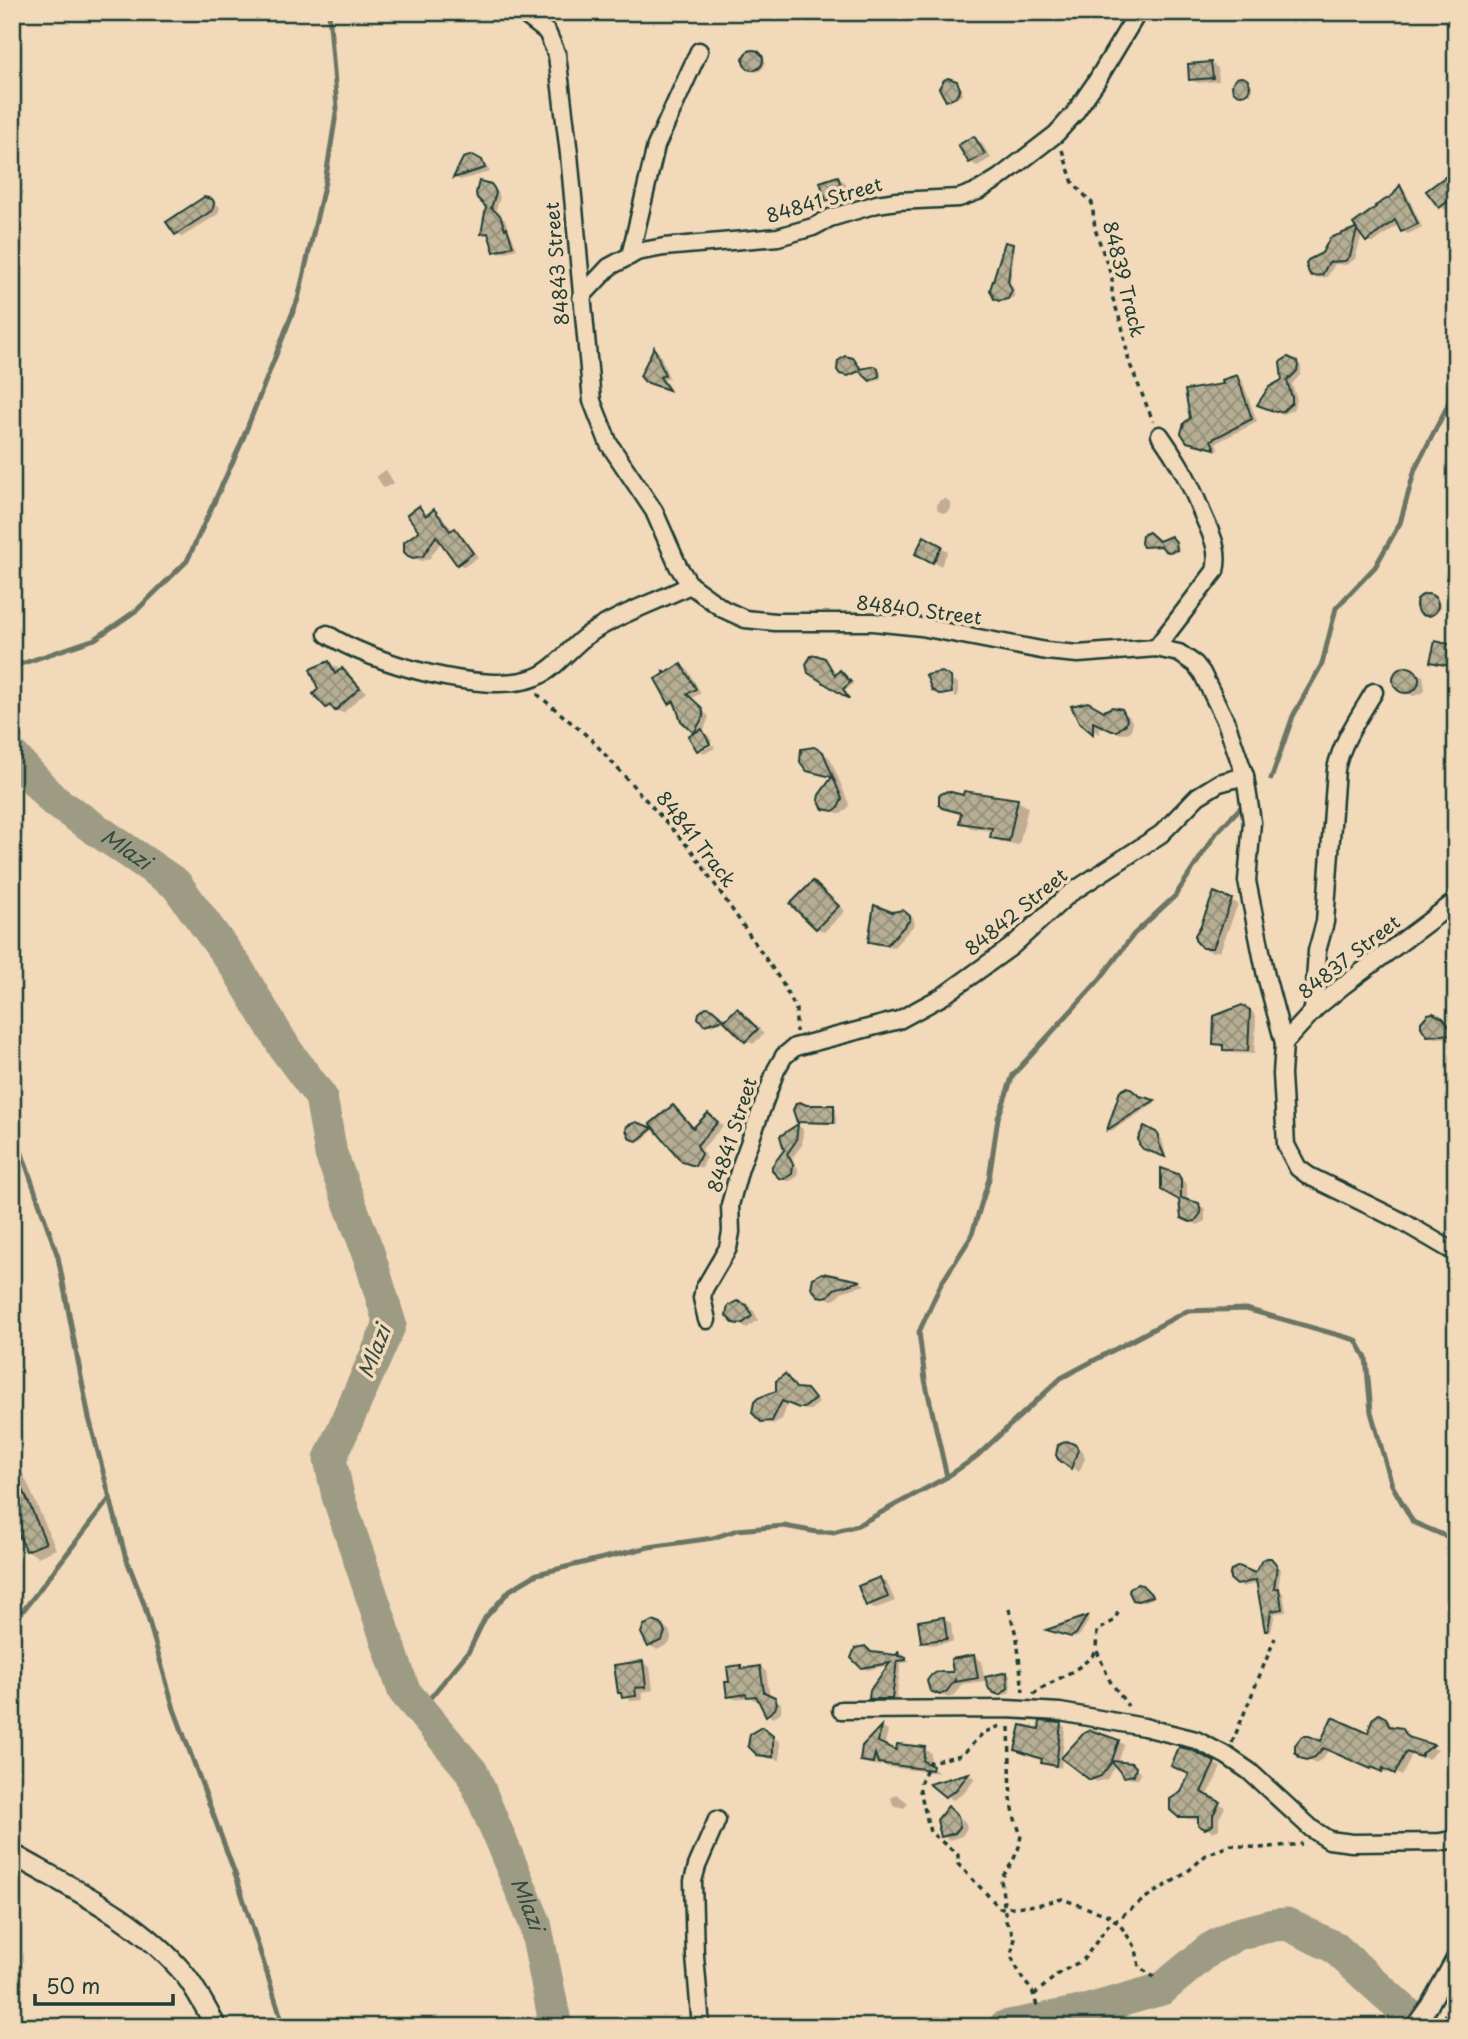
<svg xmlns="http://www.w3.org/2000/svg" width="1468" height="2039" font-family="'Playpen Sans',sans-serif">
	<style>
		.shadow { fill: #0003 }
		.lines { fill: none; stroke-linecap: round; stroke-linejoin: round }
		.stream { stroke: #6b7564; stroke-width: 5 }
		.river { stroke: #9e9b84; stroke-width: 33 }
		.building { fill: url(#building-cross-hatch); stroke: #1f3d34; stroke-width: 2 }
		.minor-casing { stroke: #1f3d34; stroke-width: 21 }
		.tertiary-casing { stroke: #1f3d34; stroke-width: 24 }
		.path { stroke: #1f3d34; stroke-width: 3.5; stroke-dasharray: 5 5; stroke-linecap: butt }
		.minor { stroke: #f1d9b9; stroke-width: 16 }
		.tertiary { stroke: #f1d9b9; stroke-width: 19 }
		.labels { text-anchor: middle; stroke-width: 7; stroke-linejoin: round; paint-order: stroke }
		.street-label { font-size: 19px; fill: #1f3d34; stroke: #f1d9b9 }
		.water-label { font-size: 21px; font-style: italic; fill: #324b40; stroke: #f1d9b9 }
	</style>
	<defs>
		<pattern id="building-cross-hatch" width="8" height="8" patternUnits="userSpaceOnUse" patternTransform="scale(1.75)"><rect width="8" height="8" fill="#b6ae94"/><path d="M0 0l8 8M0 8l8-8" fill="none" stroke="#938f7a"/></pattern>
	</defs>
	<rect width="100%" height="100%" fill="#f1d9b9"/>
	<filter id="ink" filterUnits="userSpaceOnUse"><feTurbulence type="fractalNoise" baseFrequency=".0143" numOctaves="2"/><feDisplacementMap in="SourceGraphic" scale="14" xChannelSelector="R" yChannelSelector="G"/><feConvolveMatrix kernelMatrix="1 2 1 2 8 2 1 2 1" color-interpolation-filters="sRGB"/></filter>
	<g filter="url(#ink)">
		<g class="shadow">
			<polygon points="745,12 762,12 762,14 758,20 750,20"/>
			<circle cx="755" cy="62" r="10"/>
			<polygon points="1211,63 1218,68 1219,81 1198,83 1191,79"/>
			<polygon points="1238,79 1250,83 1252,86 1251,94 1236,92 1233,82"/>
			<polygon points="956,83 962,88 962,95 950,102 947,100"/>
			<polygon points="974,138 981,142 991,158 977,166 970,162"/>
			<polygon points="477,158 484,162 490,172 460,180 455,177"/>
			<polygon points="838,178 845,182 851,198 834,204 827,199"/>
			<polygon points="1445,179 1456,187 1456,204 1447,211 1440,206"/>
			<polygon points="490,186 496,189 500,197 495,213 505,220 517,249 500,253 495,251 491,235 483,233"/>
			<polygon points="1400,187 1405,190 1422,227 1408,234 1402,231 1399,224 1372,244 1362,234 1355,259 1346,265 1335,264 1327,277 1319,278 1310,272 1324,254 1358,229 1394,196"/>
			<polygon points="208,198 220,207 218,214 182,237 176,234"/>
			<polygon points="1012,245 1015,247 1010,284 1014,289 1014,297 1003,302 996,298"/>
			<polygon points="654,350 659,352 669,378 664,380 671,390 653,385"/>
			<polygon points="1288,358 1301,366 1301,374 1292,384 1297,400 1293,410 1283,414 1265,407 1284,381 1280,367 1284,360"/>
			<polygon points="875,368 881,372 881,378 874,382 863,372 848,376 839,369 862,371"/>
			<polygon points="1237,377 1242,380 1257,422 1216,443 1219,450 1188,441 1226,385"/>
			<polygon points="386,470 394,483 384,488 376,476"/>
			<circle cx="944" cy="506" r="7"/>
			<polygon points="419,509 428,516 435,512 441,515 453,531 455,530 461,534 478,557 464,567 458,563 442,541 429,559 421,561 409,555 421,532"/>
			<polygon points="925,539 948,551 941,566 917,553"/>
			<polygon points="1174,540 1178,545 1179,551 1174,553 1164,547 1148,547 1144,545"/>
			<circle cx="1430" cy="606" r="10"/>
			<polygon points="1453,646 1456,648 1456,668 1439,665 1432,661"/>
			<polygon points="824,659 836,676 843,674 853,684 845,691 848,697 810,672"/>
			<polygon points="329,663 337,667 339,673 342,670 349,674 366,692 343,713 327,707 320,690"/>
			<polygon points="681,666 688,670 701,693 692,698 709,717 703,732 708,735 712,741 699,748 699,750 697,733 683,720 678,707 671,703"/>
			<polygon points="1407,669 1423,676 1425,689 1423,693 1413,696 1397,686 1395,676 1398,672"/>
			<polygon points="953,680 958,683 958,696 954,697"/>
			<polygon points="1117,709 1129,716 1133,724 1130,732 1121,734 1099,724 1100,735 1080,721"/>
			<polygon points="1456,743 1456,759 1452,759 1449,757 1447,744"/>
			<polygon points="713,745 715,748 705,753 701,751"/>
			<polygon points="818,750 830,758 849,804 848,808 841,814 824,808 833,778 816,774 808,770"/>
			<polygon points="965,797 1017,801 1028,807 1019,845 1003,843 992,837 993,831 971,828 961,822 962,815 943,807"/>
			<polygon points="813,883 845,911 824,932 817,928"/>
			<polygon points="1231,900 1238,904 1220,951 1211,952 1203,947"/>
			<polygon points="907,913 913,917 915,924 894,947 876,945 870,941 892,914"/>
			<polygon points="1246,1008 1253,1012 1256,1020 1254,1054 1231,1053 1215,1043"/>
			<polygon points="738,1010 764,1034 753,1044 746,1040"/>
			<polygon points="714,1012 725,1021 713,1026 705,1023"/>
			<polygon points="1444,1020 1456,1033 1456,1037 1434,1038 1428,1035"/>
			<polygon points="1125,1090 1131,1090 1141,1098 1156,1103 1111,1131 1109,1130"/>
			<polygon points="673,1107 679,1110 695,1129 714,1118 723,1126 702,1149 706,1158 702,1168 688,1163"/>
			<polygon points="806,1107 833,1107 836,1109 836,1124 801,1123 798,1121"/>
			<polygon points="636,1123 652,1129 654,1130 641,1141 629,1134"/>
			<polygon points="798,1126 803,1129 802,1145 792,1158 798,1169 797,1177 790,1181 786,1181 780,1177 786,1151"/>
			<polygon points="1155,1133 1162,1139 1166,1157 1148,1150"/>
			<polygon points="1177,1176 1187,1184 1187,1201 1205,1209 1205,1221 1198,1225 1190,1221 1180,1199"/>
			<polygon points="822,1275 860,1282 865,1285 841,1292 836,1299 832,1300 823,1296"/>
			<polygon points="746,1307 754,1311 758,1320 747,1328 734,1322"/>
			<polygon points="785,1376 799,1390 812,1394 819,1403 810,1410 805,1410 788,1403 782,1419 773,1424 763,1421"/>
			<polygon points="1075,1447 1083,1451 1085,1459 1079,1472 1060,1458"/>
			<polygon points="12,1448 56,1549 38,1557 27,1550 12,1516"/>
			<polygon points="1271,1560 1281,1569 1278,1590 1283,1593 1286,1612 1275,1613 1271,1632 1266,1630 1258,1583 1243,1587 1238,1584 1256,1575"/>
			<polygon points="880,1579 887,1583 895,1601 874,1609 867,1605"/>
			<polygon points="1145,1589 1154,1598 1142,1602 1138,1601"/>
			<polygon points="1087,1618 1089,1620 1080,1635 1075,1638 1050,1630"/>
			<polygon points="943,1619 951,1623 953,1642 930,1645 923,1641"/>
			<polygon points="661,1626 669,1630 671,1637 670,1643 657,1650 650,1645"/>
			<polygon points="865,1647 874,1654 896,1657 899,1653 903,1655 902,1658 911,1662 901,1663 896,1701 876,1701 871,1698 890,1665 867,1670 862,1667"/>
			<polygon points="974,1656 981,1661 985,1681 962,1684 955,1695 949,1698 934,1692"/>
			<polygon points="643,1663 650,1667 653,1690 642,1692 643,1700 631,1701 620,1692"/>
			<polygon points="741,1667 746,1670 760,1668 766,1671 770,1697 781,1703 781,1712 773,1718 767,1714 759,1699 754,1700 750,1697 735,1699 728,1696 731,1683"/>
			<polygon points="1007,1674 1010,1675 1011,1687 1009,1693 1004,1695 998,1694"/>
			<polygon points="1383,1717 1389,1721 1393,1728 1408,1734 1412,1740 1438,1750 1428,1759 1412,1754 1402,1776 1390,1770 1388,1774 1378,1769 1377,1771 1329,1750 1321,1760 1315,1763 1301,1757 1322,1743 1369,1736"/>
			<polygon points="1060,1724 1065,1727 1061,1768 1043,1762 1041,1731"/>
			<polygon points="882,1728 888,1731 884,1747 898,1753 924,1749 931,1753 930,1766 939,1773 887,1767 881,1763 880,1766 869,1764 862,1760 863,1751"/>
			<polygon points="770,1734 780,1742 780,1760 766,1758 758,1754"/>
			<polygon points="1118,1741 1124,1745 1118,1763 1135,1767 1141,1774 1138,1779 1131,1779 1125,1776 1117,1765 1107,1779 1097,1782 1091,1778"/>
			<polygon points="1192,1752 1221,1767 1207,1797 1225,1807 1219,1819 1219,1829 1213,1832 1199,1824 1200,1820 1187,1819 1173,1812 1191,1774"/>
			<polygon points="969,1775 975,1778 963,1794 953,1800 933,1784"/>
			<polygon points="897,1794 908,1803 904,1808 893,1805 891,1798"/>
			<polygon points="948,1808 965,1822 967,1828 962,1836 949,1840 942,1836"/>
			<polygon points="12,2015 15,2017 19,2027 12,2027"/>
		</g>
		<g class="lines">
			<g class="stream">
				<polyline points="12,667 95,639 137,610 187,561 240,446 298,299 325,182 337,108 329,12"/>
				<polyline points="1271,779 1293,716 1322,664 1336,608 1375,567 1400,523 1415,469 1447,407 1456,378"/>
				<polyline points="12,1125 58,1257 89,1418 125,1555 144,1604 174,1709 237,1879 284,2027"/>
				<polyline points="947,1477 925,1380 919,1332 941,1284 971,1237 989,1179 998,1118 1013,1075 1100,979 1134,934 1175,896 1217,832 1245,803"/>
				<polyline points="12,1625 110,1498"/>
				<polyline points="420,1710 469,1651 485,1618 510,1590 537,1574 649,1547 713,1538 737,1530 784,1526 817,1532 833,1532 858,1525 947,1477 976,1457 1061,1378 1187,1311 1246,1309 1356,1340 1366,1358 1371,1412 1392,1485 1413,1522 1443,1535 1456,1544"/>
			</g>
			<g class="river">
				<path id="s1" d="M12,755L53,800L176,884L237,968L286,1050L321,1097L331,1154L368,1252L390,1324L330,1459L338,1496L404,1691L472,1772L535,1923L556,2027"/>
				<polyline points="1004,2027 1081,2012 1162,1989 1210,1949 1237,1934 1274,1925 1287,1924 1334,1947 1412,2018"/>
			</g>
		</g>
		<g class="building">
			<circle cx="753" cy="60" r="10"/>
			<polygon points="1211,62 1213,78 1189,80 1188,64"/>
			<circle cx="1241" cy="86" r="9"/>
			<polygon points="948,78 957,81 960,89 956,97 946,101 939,88 944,80"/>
			<polygon points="974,136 985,154 969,163 958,145"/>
			<polygon points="473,155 482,160 485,168 453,178 463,158"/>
			<polygon points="838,176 844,195 826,201 820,182"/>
			<polygon points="1445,177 1456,191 1456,195 1439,208 1426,191"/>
			<polygon points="479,181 491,184 494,188 496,193 491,208 500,215 505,229 507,228 513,246 494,252 488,233 481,234 486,207 477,198 476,193"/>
			<polygon points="1400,185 1418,224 1401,232 1395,220 1366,242 1357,230 1350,256 1345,261 1329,262 1322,275 1312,276 1309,273 1306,264 1308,260 1322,253 1330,238 1356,228 1353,224 1376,207 1375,206 1393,195"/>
			<polygon points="204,197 212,199 214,202 213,210 175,235 166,222"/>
			<polygon points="1005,242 1013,244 1008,281 1012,291 1008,299 999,301 994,299 990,290"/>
			<polygon points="654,347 665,375 660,377 669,390 645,382 640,376"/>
			<polygon points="845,356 853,358 861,369 875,366 878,368 879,376 870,381 859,371 848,376 840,374 837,370 838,361"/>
			<polygon points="1288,357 1297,361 1298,366 1297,371 1287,381 1292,397 1292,403 1283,411 1276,412 1257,405 1269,387 1282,380 1280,362"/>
			<polygon points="1237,375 1252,419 1211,440 1215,449 1187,442 1181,433 1184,423 1190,418 1185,390 1223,384 1222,380"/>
			<polygon points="419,506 426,516 434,509 450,531 455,528 473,553 457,565 436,536 423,556 413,558 408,556 404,552 404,542 419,531 407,515"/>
			<polygon points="1149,532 1159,541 1171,536 1176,542 1177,550 1169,552 1165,551 1161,546 1143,547 1141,543 1142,535"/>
			<polygon points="924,536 942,546 933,563 915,554"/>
			<circle cx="1427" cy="605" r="11"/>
			<polygon points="1435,641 1454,645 1450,666 1430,662"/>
			<polygon points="816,655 825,658 835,675 840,670 851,682 843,689 849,699 808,673 806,664 811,656"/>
			<polygon points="329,661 335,674 342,668 360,688 335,711 330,705 326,708 313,694 318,689 310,669"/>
			<polygon points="681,664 696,689 687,694 701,707 703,712 703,717 694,733 702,729 710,744 697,751 688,736 694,733 681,721 674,701 669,704 655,679 664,674 663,671 666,673"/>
			<circle cx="1406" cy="680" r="13"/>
			<polygon points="942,672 951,677 952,693 941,695 932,690 926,675"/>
			<polygon points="1088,702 1104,711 1112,707 1122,709 1127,719 1126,724 1117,731 1112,731 1093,722 1093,734 1079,722 1071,706"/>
			<polygon points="814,747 823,752 842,799 838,808 833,811 823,809 818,800 819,795 832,777 807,771 800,762 801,749"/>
			<polygon points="947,791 963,795 964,791 1018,799 1009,841 990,838 992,828 959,823 961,813 942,808 939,805 939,795"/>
			<polygon points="813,881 839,906 816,929 790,904"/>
			<polygon points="1214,892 1232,899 1213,948 1202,948 1195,940 1195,935 1200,927"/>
			<polygon points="874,905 892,912 903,910 910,916 910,920 887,945 868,942"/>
			<polygon points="1242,1005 1250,1010 1248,1051 1223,1050 1223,1045 1213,1044 1214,1016"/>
			<polygon points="706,1007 711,1008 724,1019 704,1025 698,1018 699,1013"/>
			<polygon points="737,1008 758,1029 745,1042 724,1021"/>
			<polygon points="1433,1013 1443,1018 1455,1034 1427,1036 1421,1027 1421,1022 1428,1014"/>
			<polygon points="1128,1087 1140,1096 1155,1100 1107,1130 1120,1091"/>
			<polygon points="800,1102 806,1105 834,1105 834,1123 797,1122 793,1110 796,1103"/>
			<polygon points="673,1105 693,1128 708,1113 718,1122 697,1145 701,1154 695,1166 682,1162 650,1124"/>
			<polygon points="636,1122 653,1128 637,1141 630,1139 626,1130 627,1126"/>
			<polygon points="798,1124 796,1141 787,1154 793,1164 792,1174 784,1179 779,1178 772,1171 772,1166 784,1150 780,1136"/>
			<polygon points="1144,1126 1156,1132 1159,1136 1159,1143 1165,1157 1143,1149 1139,1144 1138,1139"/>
			<polygon points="1161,1168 1178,1174 1181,1179 1181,1198 1199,1203 1201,1213 1195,1221 1190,1222 1181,1218 1179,1200 1161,1190"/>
			<polygon points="822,1273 861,1281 834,1289 828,1296 823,1297 818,1296 811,1288 813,1278"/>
			<polygon points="737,1301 747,1305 752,1316 743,1323 738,1324 733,1323 726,1316 728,1306"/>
			<polygon points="785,1374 796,1388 807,1389 815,1399 804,1408 799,1408 782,1401 772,1421 761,1422 752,1413 754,1402 758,1398 776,1391 776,1381"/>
			<polygon points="1067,1441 1076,1445 1078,1450 1071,1469 1058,1459 1056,1455 1058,1445"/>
			<polygon points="12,1464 46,1543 26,1551 12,1520"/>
			<polygon points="1266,1558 1271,1558 1277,1565 1274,1589 1279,1588 1282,1609 1271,1611 1268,1631 1265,1631 1256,1580 1237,1585 1230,1579 1230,1574 1231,1570 1239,1566 1255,1573 1262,1560"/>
			<polygon points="880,1577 888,1597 866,1606 858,1586"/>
			<polygon points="1137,1584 1142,1585 1153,1596 1138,1601 1133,1600 1129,1592 1130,1588"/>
			<polygon points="1087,1616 1076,1634 1071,1637 1046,1630"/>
			<polygon points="944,1617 947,1639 921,1642 918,1621"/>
			<polygon points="653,1621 661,1624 665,1632 662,1640 648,1647 641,1633 644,1625"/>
			<polygon points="865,1646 871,1652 896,1655 899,1651 898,1656 906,1657 906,1660 897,1661 892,1699 869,1699 870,1690 890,1663 861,1668 851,1658 855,1648"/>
			<polygon points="974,1655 978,1678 955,1682 955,1680 947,1691 940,1695 930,1691 927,1681 931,1675 937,1672 953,1672 951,1659"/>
			<polygon points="643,1661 646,1687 635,1688 636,1696 622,1698 621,1693 618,1693 614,1665"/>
			<polygon points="741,1665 741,1669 760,1666 764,1692 775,1697 777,1703 775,1709 766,1716 756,1696 747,1697 746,1694 727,1697 725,1682 729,1682 727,1667"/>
			<polygon points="1007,1672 1008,1688 1000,1695 994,1693 989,1689 985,1677"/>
			<polygon points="1379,1714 1386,1718 1389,1726 1402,1728 1408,1737 1434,1745 1423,1753 1421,1757 1406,1752 1395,1774 1383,1768 1382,1772 1372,1767 1371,1769 1323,1748 1315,1757 1307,1760 1300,1758 1295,1752 1295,1745 1302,1736 1309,1736 1321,1741 1332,1717 1368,1733 1372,1719"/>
			<polygon points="1040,1721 1061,1723 1056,1766 1041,1763 1042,1759 1015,1750 1021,1725 1039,1729"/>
			<polygon points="881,1726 878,1742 896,1750 897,1744 925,1747 923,1761 933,1766 932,1770 878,1763 875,1754 873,1763 860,1761 862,1746"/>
			<polygon points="762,1727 773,1736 773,1757 757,1755 748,1746 750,1734"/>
			<polygon points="1090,1730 1119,1740 1112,1761 1132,1763 1136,1767 1134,1775 1124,1777 1112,1762 1101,1776 1090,1780 1061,1758 1084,1733"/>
			<polygon points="1179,1747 1192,1750 1215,1762 1201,1792 1220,1802 1213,1815 1213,1825 1205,1829 1198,1825 1198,1817 1178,1817 1170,1810 1170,1799 1181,1792 1189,1774 1171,1766"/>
			<polygon points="969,1773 956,1790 945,1797 929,1784"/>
			<polygon points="948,1806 958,1816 960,1827 955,1833 941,1837 937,1820"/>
		</g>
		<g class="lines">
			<g class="minor-casing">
				<g id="minor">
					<polyline points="521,12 547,32 557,55 569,154 592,401 609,444 654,511 678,566 690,585 723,609 745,619 775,622 873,622 921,627 1046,651 1078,654 1156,648 1179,653 1195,664 1202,673 1226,722 1245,776 1252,822 1247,881 1266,976 1284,1043"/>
					<polyline points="630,256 656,146 699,51"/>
					<polyline points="581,297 609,267 637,252 664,247 778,237 813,227 830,218 877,204 897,201 959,198 978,191 999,178 1056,134 1074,114 1096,82 1138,12"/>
					<path d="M327,634C368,662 488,697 536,677C556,669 571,646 589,634C620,613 657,602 690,585"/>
					<path d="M1156,648L1215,571C1221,547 1208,529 1200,508C1188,478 1178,461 1160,435"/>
					<polyline points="1456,901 1344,985 1316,1008 1284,1043 1282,1074 1286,1145 1298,1168 1309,1176 1403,1222 1456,1253"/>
					<path d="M1313,1011L1317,951L1325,922L1336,769C1342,741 1359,717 1374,692"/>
					<polyline points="707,1320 702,1298 704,1289 728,1248 731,1232 730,1205 740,1168 776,1070 784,1056 795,1047 899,1020 943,996 1011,947 1069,894 1161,834 1198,796 1219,783 1245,776"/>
					<polyline points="841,1710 1006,1709 1060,1712 1144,1727 1196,1740 1227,1756 1249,1771 1312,1829 1329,1840 1352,1843 1440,1842 1456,1839"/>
					<polyline points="701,2027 695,1956 693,1881 697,1866 717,1820"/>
					<polyline points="1414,2027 1429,2006 1456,1957"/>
				</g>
			</g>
			<g class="tertiary-casing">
				<path id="tertiary" d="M12,1854C73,1889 139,1919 185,1975C197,1990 207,2010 216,2027"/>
			</g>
			<g class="path">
				<polyline points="1062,150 1073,183 1092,203 1095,229 1112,278 1112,296 1122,326 1129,362 1153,421"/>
				<polyline points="537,694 591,739 692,851 781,981 796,1009 796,1032"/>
				<polyline points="1009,1609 1017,1639 1023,1692"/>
				<polyline points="1118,1612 1115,1620 1097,1631 1096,1649 1110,1681 1128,1706"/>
				<path d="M1033,1694C1056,1678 1077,1673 1096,1652"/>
				<polyline points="1000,1726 983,1733 962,1755 930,1762 919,1786 930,1832 958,1855 958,1864 1000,1908 1037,1905 1062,1899 1110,1916 1120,1925 1136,1948 1139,1967 1154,1977"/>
				<polyline points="1009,1727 1011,1798 1015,1819 1021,1835 1019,1847 1012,1863 1001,1879 1006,1921 1015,1938 1011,1956 1023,1980 1032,1990 1038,2009"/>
				<polyline points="1232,1743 1275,1638"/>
				<polyline points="1034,1995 1059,1973 1083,1960 1108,1926 1147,1897 1186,1873 1206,1855 1231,1845 1259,1848 1302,1844"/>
				<polyline points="1444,2015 1456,2017"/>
			</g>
			<use href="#minor" class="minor"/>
			<use href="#tertiary" class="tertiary"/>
		</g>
	</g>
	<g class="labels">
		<g class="street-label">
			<text transform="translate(824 200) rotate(-16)" y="7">84841 Street</text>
			<text transform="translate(557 264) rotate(-95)" y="7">84843 Street</text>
			<text transform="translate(1124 279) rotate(76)" y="7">84839 Track</text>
			<text transform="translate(919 610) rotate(7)" y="7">84840 Street</text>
			<text transform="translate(696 839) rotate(52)" y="7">84841 Track</text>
			<text transform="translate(1016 912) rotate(-39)" y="7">84842 Street</text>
			<text transform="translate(1349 957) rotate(-38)" y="7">84837 Street</text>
			<text transform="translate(732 1135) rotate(-72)" y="7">84841 Street</text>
		</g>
		<g class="water-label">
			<text dy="7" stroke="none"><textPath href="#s1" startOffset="149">Mlazi</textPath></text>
			<text transform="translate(375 1352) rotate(-69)" y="7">Mlazi</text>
			<text dy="7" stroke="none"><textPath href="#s1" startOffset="1346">Mlazi</textPath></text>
		</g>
	</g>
	<rect width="1468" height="2039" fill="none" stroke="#f1d9b9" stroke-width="42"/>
	<rect x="21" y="21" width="1426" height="1997" fill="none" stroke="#1f3d34" stroke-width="2.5" filter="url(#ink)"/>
	<path d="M35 1994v10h138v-10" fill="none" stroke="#1f3d34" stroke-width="3.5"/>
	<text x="46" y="1994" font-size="21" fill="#1f3d34" stroke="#f1d9b9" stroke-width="5" paint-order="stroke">50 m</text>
</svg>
